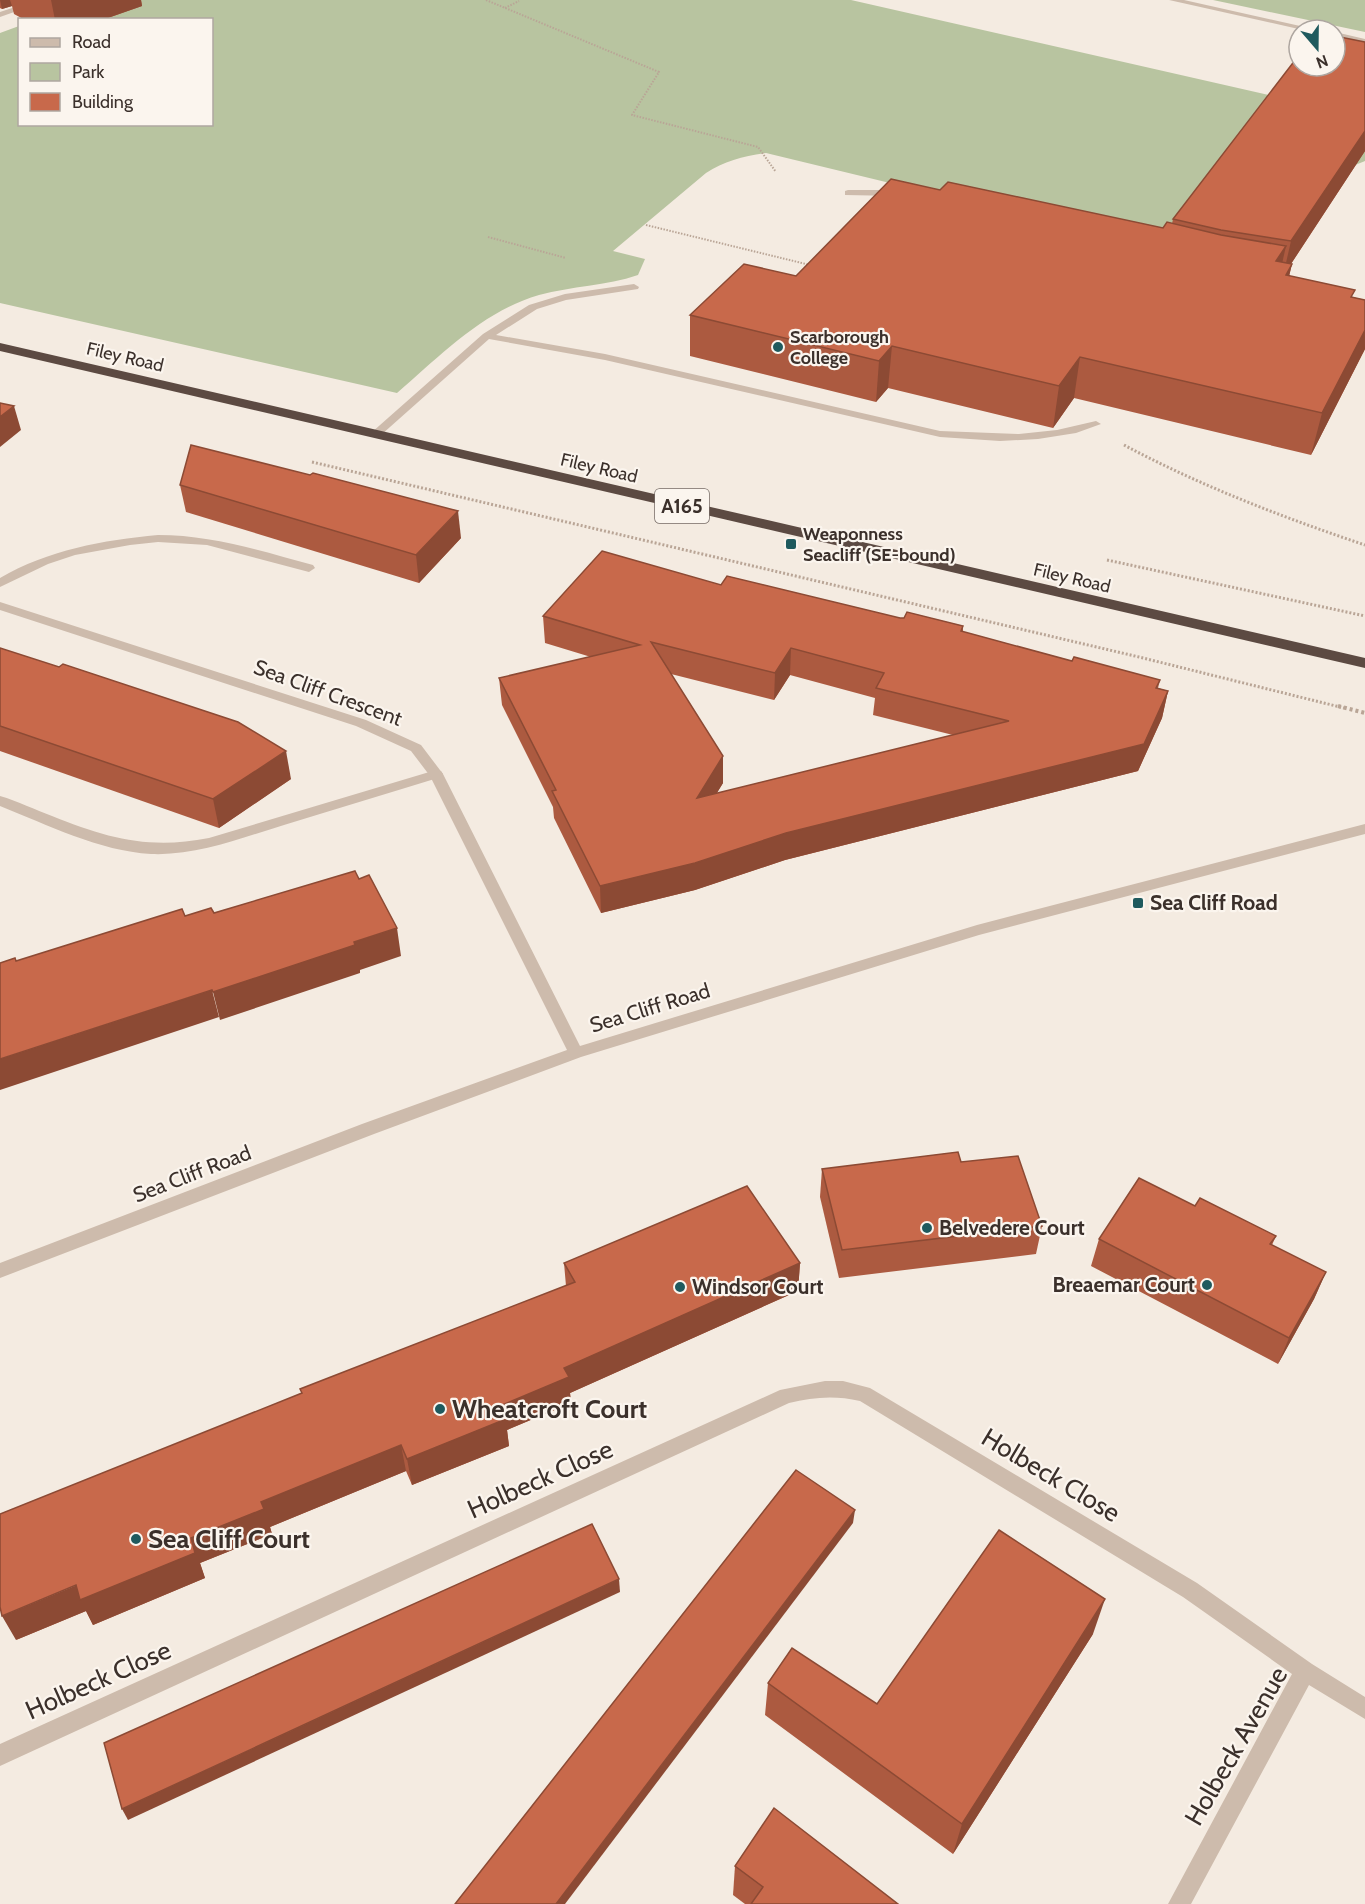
<svg xmlns="http://www.w3.org/2000/svg" width="1365" height="1904" font-family="Cabin,sans-serif">
	<style>
		.green { fill: #b8c4a0 }
		.lines { fill: none; stroke-linecap: round; stroke-linejoin: round }
		.path-far2 { stroke: #b9a596; stroke-width: 2; stroke-dasharray: 1.5 1.5; stroke-linecap: butt }
		.path-far1 { stroke: #b9a596; stroke-width: 3; stroke-dasharray: 2 2; stroke-linecap: butt }
		.path { stroke: #b9a596; stroke-width: 4; stroke-dasharray: 3 3; stroke-linecap: butt }
		.lane { fill: #cdbbac; fill-rule: evenodd }
		.street { fill: #cdbbac; fill-rule: evenodd }
		.highway { fill: #5c4a42; fill-rule: evenodd }
		.wall { fill: #ac5a40; fill-rule: evenodd }
		.shaded-wall { fill: #8c4a34 }
		.building { fill: #c8694b; stroke: #8c4a34; stroke-width: 1.5; fill-rule: evenodd }
		.poi-dot { fill: #1f5a5e; stroke: #fbf5ee; stroke-width: 2 }
		.labels { text-anchor: middle; stroke-width: 4.5; stroke-linejoin: round; paint-order: stroke }
		.far-poi-label { font-size: 18px; font-weight: bold; fill: #3b302b; stroke: #fbf5ee; text-anchor: start }
		.far-street-label { font-size: 18px; fill: #3b302b; stroke: #fbf5ee }
		.shield { fill: #fbf5ee; stroke: #756b66; stroke-width: 1.5 }
		.shield-label { font-size: 20px; font-weight: bold; fill: #3b302b }
		.street-label { font-size: 21px; fill: #3b302b; stroke: #fbf5ee }
		.poi-label { font-size: 21px; font-weight: bold; fill: #3b302b; stroke: #fbf5ee; text-anchor: start }
		.near-poi-label { font-size: 26px; font-weight: bold; fill: #3b302b; stroke: #fbf5ee; text-anchor: start }
		.near-street-label { font-size: 26px; fill: #3b302b; stroke: #fbf5ee }
	</style>
	<rect width="100%" height="100%" fill="#f4ebe1"/>
	<g class="green">
		<path d="M98,0H851L1365,117V161L1155,247L766,153C744,156 724,161 706,173L613,251L645,259L638,275C606,286 572,286 539,295C483,311 440,356 397,393L0,303V33L19,26L20,124H212V20L39,19Z"/>
		<polygon points="1213,0 1365,0 1365,32"/>
	</g>
	<g class="lines">
		<g class="path-far2">
			<polyline points="486,0 659,72 632,115 758,147 776,172"/>
			<polyline points="505,8 519,1"/>
			<polyline points="646,225 810,265"/>
			<polyline points="488,237 566,258"/>
		</g>
		<g class="path-far1">
			<path d="M1124,445C1201,486 1282,517 1365,545"/>
			<polyline points="312,462 1139,657 1344,708"/>
			<polyline points="1107,560 1365,616"/>
		</g>
		<polyline class="path" points="1338,706 1365,713"/>
		<g class="lane">
			<polygon points="848,190 897,190 902,193 897,196 845,195 845,191"/>
			<polygon points="634,284 639,287 638,289 566,300 537,309 496,335 605,354 940,431 1019,434 1057,430 1096,421 1101,424 1076,433 1038,439 1000,441 940,437 605,360 489,339 381,435 373,435 371,433 483,334 529,305 565,294"/>
			<path d="M158,535C212,535 262,551 313,565L315,568L309,572L207,545L158,542L130,545L75,555L48,564L0,587V578C48,550 103,540 158,535Z"/>
			<path d="M436,770L441,771L443,774L441,777C389,793 336,809 284,825C241,838 197,856 151,854C99,851 48,825 0,806V796C18,801 35,810 52,816C107,838 149,850 209,838Z"/>
		</g>
		<g class="street">
			<polygon points="36,0 48,0 0,17 0,12"/>
			<polygon points="1169,0 1184,0 1318,30 1303,30"/>
			<polygon points="1335,32 1365,39 1365,43 1335,36"/>
			<polygon points="0,602 366,720 421,745 443,774 580,1046 977,925 1365,824 1365,834 979,935 581,1057 374,1134 0,1278 0,1263 362,1124 567,1050 430,776 411,751 356,726 0,610"/>
			<path d="M825,1381H843L870,1388L1197,1583L1312,1664L1365,1697V1719L1309,1685L1191,1904H1168L1292,1674L1183,1597L860,1401C835,1395 813,1397 789,1403L0,1766V1744L780,1390Z"/>
		</g>
		<polygon class="highway" points="0,343 1365,658 1365,668 0,351"/>
	</g>
	<g class="wall">
		<polygon points="0,0 141,0 142,6 102,20 25,20 14,14 12,6 2,9 0,8"/>
		<polygon points="1365,42 1365,151 1291,264 1292,264 1289,276 1353,297 1365,300 1365,349 1311,455 1074,398 1053,428 888,388 876,402 690,356 690,315 796,276 940,190 1163,228 1172,224 1173,219"/>
		<polygon points="180,485 461,538 419,583 186,512"/>
		<path d="M721,585L900,618L963,626V632L1072,661L1160,680L1158,688L1168,691L1162,718L1138,771L785,860L695,890L601,913L554,818L553,807L502,705L499,678L591,657L545,643L543,616ZM671,674L774,700L790,675L875,698L873,715L953,735L716,794L723,783Z"/>
		<polygon points="0,648 291,779 219,828 0,751"/>
		<polygon points="961,1162 1042,1226 1036,1254 839,1278 820,1197 822,1169"/>
		<polygon points="1195,1206 1276,1236 1272,1245 1326,1272 1314,1299 1278,1364 1091,1266 1099,1239"/>
		<polygon points="564,1263 800,1263 798,1291 570,1393 571,1403 507,1430 509,1446 412,1485 406,1471 270,1527 272,1534 200,1563 205,1578 93,1625 86,1611 16,1640 566,1286"/>
		<polygon points="1093,1634 953,1854 765,1715 768,1683 877,1704"/>
		<polygon points="735,1866 898,1904 745,1904 733,1895"/>
	</g>
	<g class="shaded-wall">
		<polygon points="0,0 10,0 12,6 2,9"/>
		<polygon points="51,0 141,0 142,6 102,20 55,20"/>
		<polygon points="1365,131 1365,151 1283,276 1291,241"/>
		<polygon points="1286,246 1277,286 1276,261"/>
		<polygon points="1292,264 1282,305 1286,275"/>
		<polygon points="1365,330 1365,349 1311,455 1322,413"/>
		<polygon points="892,346 888,388 876,402 879,361"/>
		<polygon points="1080,357 1074,398 1053,428 1059,386"/>
		<polygon points="14,406 21,430 0,447 0,417"/>
		<polygon points="458,511 461,538 419,583 416,555"/>
		<polygon points="791,648 790,675 774,700 775,673"/>
		<polygon points="1168,691 1162,718 1138,771 785,860 695,890 601,913 600,886"/>
		<polygon points="286,751 291,779 219,828 213,799"/>
		<polygon points="723,756 723,783 697,826 697,798"/>
		<polygon points="397,928 401,956 360,970 360,973 220,1020 213,992 354,942"/>
		<polygon points="212,990 219,1017 0,1090 0,1059"/>
		<polygon points="800,1263 798,1291 570,1393 571,1403 507,1430 509,1446 412,1485 407,1459 564,1368"/>
		<polygon points="1326,1272 1314,1299 1278,1364 1289,1338"/>
		<polygon points="401,1445 406,1471 270,1527 272,1534 200,1563 205,1578 93,1625 86,1611 16,1640 2,1616 191,1538 261,1502"/>
		<polygon points="855,1510 853,1523 565,1904 556,1904"/>
		<polygon points="619,1579 620,1592 128,1820 122,1809"/>
		<polygon points="1105,1599 1093,1634 953,1854 962,1824"/>
	</g>
	<g class="building">
		<polygon points="1335,36 1365,42 1365,131 1291,241 1221,230 1173,219 1299,55 1299,66 1335,66"/>
		<polygon points="891,179 940,190 948,182 1163,228 1167,222 1221,235 1286,246 1276,261 1292,264 1286,275 1355,290 1351,297 1365,300 1365,330 1322,413 1080,357 1059,386 892,346 879,361 690,315 744,264 796,276"/>
		<polygon points="0,403 14,406 0,417"/>
		<polygon points="191,445 310,475 313,473 458,511 416,555 180,485"/>
		<path d="M602,551L721,585L727,576L900,618H904L907,612L963,626L961,631L1072,661L1074,657L1160,680L1156,688L1168,691L1144,744L786,833L695,863L600,886L552,791L556,790L499,678L640,645L543,616ZM651,642L775,673L791,648L884,673L876,688L1009,721L697,798L723,756Z"/>
		<polygon points="0,648 59,667 63,664 238,722 286,751 213,799 0,726"/>
		<polygon points="355,871 359,879 369,875 397,928 354,942 355,945 213,992 212,990 0,1059 0,963 15,958 16,961 182,909 185,916 211,908 214,913"/>
		<polygon points="958,1152 961,1162 1018,1156 1042,1226 842,1250 822,1169"/>
		<polygon points="1139,1178 1195,1206 1200,1198 1276,1236 1270,1244 1326,1272 1289,1338 1099,1239"/>
		<polygon points="747,1186 800,1263 564,1368 569,1377 500,1406 506,1419 407,1459 401,1445 261,1502 264,1509 191,1538 195,1553 80,1600 76,1585 2,1616 0,1607 0,1514 302,1393 300,1389 575,1282 564,1263"/>
		<polygon points="796,1470 855,1510 556,1904 455,1904"/>
		<polygon points="592,1524 619,1579 122,1809 104,1743"/>
		<polygon points="999,1530 1105,1599 962,1824 768,1683 792,1648 877,1704"/>
		<polygon points="774,1808 898,1904 751,1904 763,1887 735,1866"/>
	</g>
	<g class="poi-dot">
		<circle cx="778" cy="347" r="6"/>
		<rect x="785" y="538" width="12" height="12" rx="3"/>
		<rect x="1132" y="897" width="12" height="12" rx="3"/>
		<circle cx="927" cy="1228" r="6"/>
		<circle cx="1207" cy="1285" r="6"/>
		<circle cx="680" cy="1287" r="6"/>
		<circle cx="440" cy="1409" r="6"/>
		<circle cx="136" cy="1539" r="6"/>
	</g>
	<g class="labels">
		<g class="far-poi-label">
			<text x="790" y="343">Scarborough<tspan x="790" dy="21">College</tspan></text>
			<text x="803" y="540">Weaponness<tspan x="803" dy="21">Seacliff (SE-bound)</tspan></text>
		</g>
		<g class="far-street-label">
			<text transform="translate(125 357) rotate(13)" y="6">Filey Road</text>
			<text transform="translate(599 468) rotate(13)" y="6">Filey Road</text>
			<text transform="translate(1072 578) rotate(13)" y="6">Filey Road</text>
		</g>
		<rect class="shield" x="655" y="489" width="54" height="34" rx="4.5"/>
		<g class="shield-label">
			<text x="682" y="513">A165</text>
		</g>
		<g class="street-label">
			<text transform="translate(328 693) rotate(20)" y="7">Sea Cliff Crescent</text>
			<text transform="translate(650 1008) rotate(-17)" y="7">Sea Cliff Road</text>
			<text transform="translate(192 1174) rotate(-21)" y="7">Sea Cliff Road</text>
		</g>
		<g class="poi-label">
			<text x="1150" y="910">Sea Cliff Road</text>
			<text x="939" y="1235">Belvedere Court</text>
			<text x="1195" y="1292" text-anchor="end">Breaemar Court</text>
			<text x="692" y="1294">Windsor Court</text>
		</g>
		<g class="near-poi-label">
			<text x="452" y="1418">Wheatcroft Court</text>
			<text x="148" y="1548">Sea Cliff Court</text>
		</g>
		<g class="near-street-label">
			<text transform="translate(1051 1475) rotate(31)" y="9">Holbeck Close</text>
			<text transform="translate(540 1479) rotate(-24)" y="9">Holbeck Close</text>
			<text transform="translate(98 1680) rotate(-24)" y="9">Holbeck Close</text>
			<text transform="translate(1236 1746) rotate(-60)" y="9">Holbeck Avenue</text>
		</g>
	</g>
	<rect x="18" y="18" width="195" height="108" fill="#fbf5ee" stroke="#aea6a0" stroke-width="1.5"/>
	<rect x="30" y="38" width="30" height="9" fill="#cdbbac" stroke="#aea6a0" stroke-width="1.5"/>
	<text x="72" y="48" font-size="18" fill="#3b302b">Road</text>
	<rect x="30" y="63" width="30" height="18" fill="#b8c4a0" stroke="#aea6a0" stroke-width="1.5"/>
	<text x="72" y="78" font-size="18" fill="#3b302b">Park</text>
	<rect x="30" y="93" width="30" height="18" fill="#c8694b" stroke="#aea6a0" stroke-width="1.5"/>
	<text x="72" y="108" font-size="18" fill="#3b302b">Building</text>
	<g transform="translate(1317 48) rotate(160)"><circle r="28" fill="#fbf5ee" stroke="#aea6a0" stroke-width="1.5"/>
	<path d="M0-4.5L10 22L0 15L-10 22Z" fill="#1f5a5e"/>
	<text y="-9" font-size="16" font-weight="bold" text-anchor="middle" fill="#3b302b">N</text>
	</g>
</svg>
